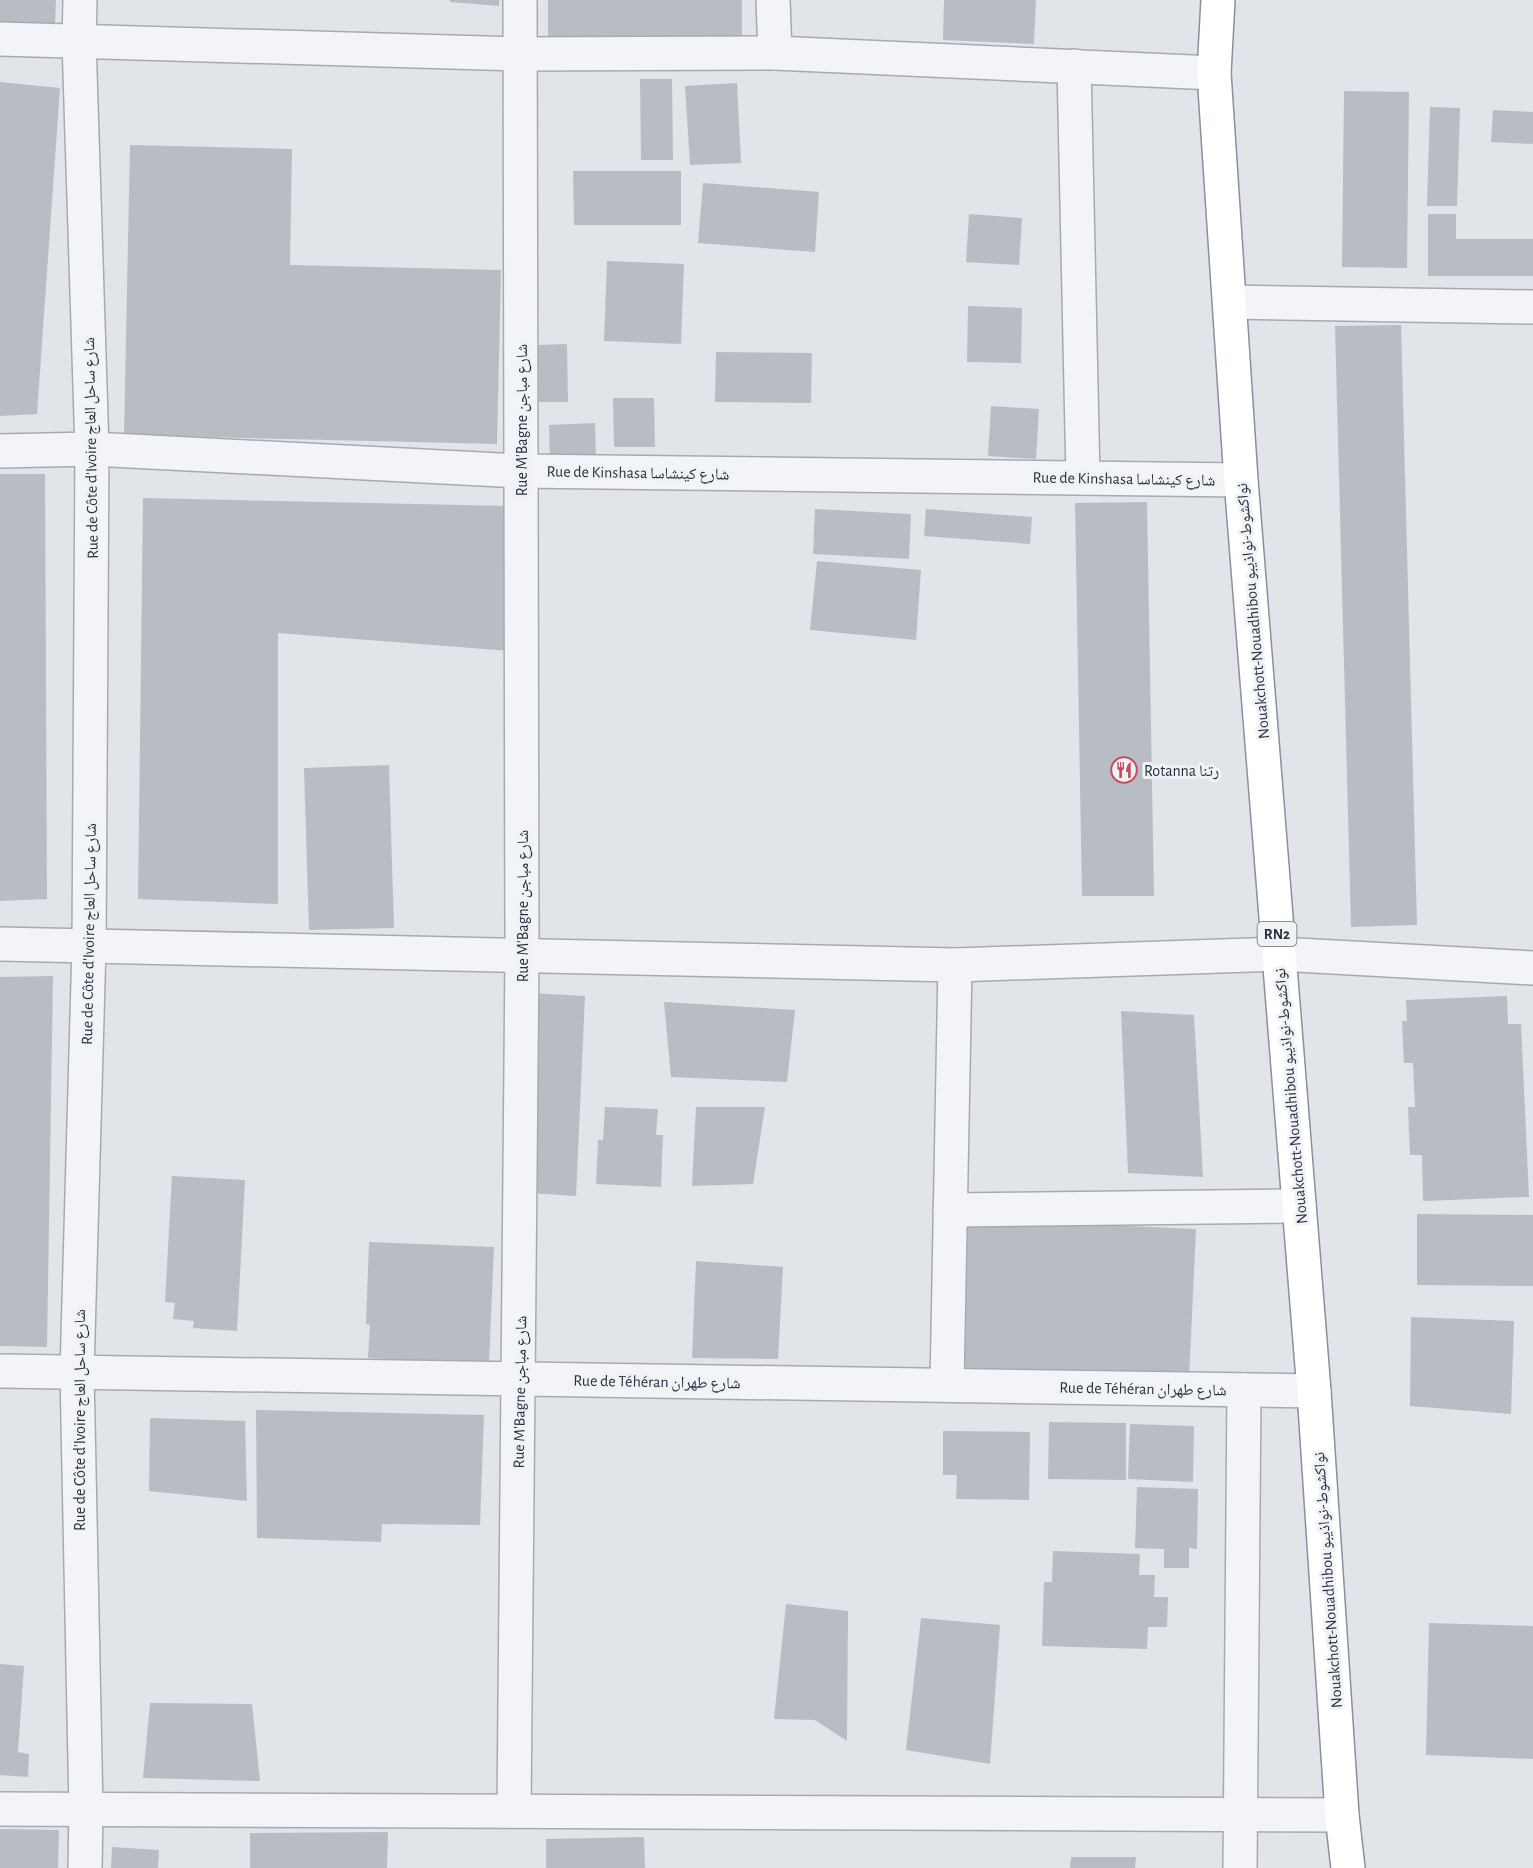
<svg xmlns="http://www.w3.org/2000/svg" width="1533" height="1868" font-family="'Alegreya Sans','Noto Naskh Arabic',sans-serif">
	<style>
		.building { fill: #b8bdc5 }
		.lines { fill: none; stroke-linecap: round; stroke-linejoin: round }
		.minor-casing { stroke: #a6abb3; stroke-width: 36 }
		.highway-casing { stroke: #88919f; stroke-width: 36 }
		.minor { stroke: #f3f4f7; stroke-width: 33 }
		.highway { stroke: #fff; stroke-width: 33 }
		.labels { text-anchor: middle; stroke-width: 6; stroke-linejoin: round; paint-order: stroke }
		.shield { fill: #f0f3f6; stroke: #656b77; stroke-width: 1.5 }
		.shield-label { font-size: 15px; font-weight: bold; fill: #2a3140 }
		.street-label { font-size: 16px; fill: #2a3140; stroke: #f0f3f6 }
		.poi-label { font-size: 16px; fill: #2a3140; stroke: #f0f3f6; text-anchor: start }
	</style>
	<rect width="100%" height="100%" fill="#e1e4e9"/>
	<g class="building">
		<polygon points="0,0 56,0 55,25 0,23"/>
		<polygon points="450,0 499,0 499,6 450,2"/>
		<rect x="548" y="0" width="194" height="48"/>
		<polygon points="944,0 1036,0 1034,44 943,40"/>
		<polygon points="640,79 672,79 673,160 641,160"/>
		<polygon points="0,82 60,88 37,414 0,416"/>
		<polygon points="737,83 741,163 690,165 685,86"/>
		<polygon points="1344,91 1409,92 1407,268 1342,267"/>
		<polygon points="1430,107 1460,108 1457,206 1427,206"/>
		<polygon points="1493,110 1533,112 1533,144 1491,142"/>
		<polygon points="130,145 292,149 290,265 501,270 497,444 124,435"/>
		<polygon points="573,171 681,171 681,225 574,225"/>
		<polygon points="703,183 819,192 815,252 698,243"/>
		<polygon points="969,214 1022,218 1019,265 966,262"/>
		<polygon points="1428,214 1456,214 1456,239 1533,239 1533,276 1428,276"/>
		<polygon points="607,261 684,264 681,344 604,341"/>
		<polygon points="968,306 1022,308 1021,363 967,362"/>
		<polygon points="1401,325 1417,925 1351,927 1335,326"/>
		<polygon points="567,344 568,402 539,402 538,345"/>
		<polygon points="716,352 812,353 811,403 715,402"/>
		<polygon points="613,398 654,398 655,447 614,447"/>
		<polygon points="991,406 1039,409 1036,459 988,456"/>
		<polygon points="595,423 596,463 550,464 549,425"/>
		<polygon points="0,474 45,474 47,899 0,901"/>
		<polygon points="143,498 508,506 511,651 278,633 278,904 138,899"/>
		<polygon points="1147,502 1154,896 1082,896 1075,503"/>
		<polygon points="815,509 911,514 909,559 813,554"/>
		<polygon points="926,509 1032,517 1030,544 924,536"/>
		<polygon points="817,561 921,570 916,640 810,630"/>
		<polygon points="389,765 394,928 309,930 304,768"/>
		<polygon points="53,976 47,1347 0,1346 0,977"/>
		<polygon points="532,993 585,996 576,1196 528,1193"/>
		<polygon points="1507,996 1508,1024 1521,1024 1529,1197 1423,1201 1422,1155 1410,1155 1408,1107 1415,1107 1413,1063 1404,1063 1402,1021 1407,1021 1406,1000"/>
		<polygon points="664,1002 795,1010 787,1082 671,1077"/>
		<polygon points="1121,1011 1194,1015 1203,1177 1128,1173"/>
		<polygon points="605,1107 658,1109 656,1135 663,1135 661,1187 596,1184 598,1140 603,1140"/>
		<polygon points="696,1107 765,1107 753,1184 692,1186"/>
		<polygon points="172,1176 245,1180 237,1331 193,1328 194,1321 173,1319 175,1303 165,1302"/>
		<polygon points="1417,1214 1533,1215 1533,1286 1417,1285"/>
		<polygon points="968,1219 1196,1229 1189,1379 962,1369"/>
		<polygon points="369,1242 494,1247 489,1364 368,1358 370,1325 366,1324"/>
		<polygon points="696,1261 783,1267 778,1359 692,1358"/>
		<polygon points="1411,1317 1514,1321 1511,1414 1410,1406"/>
		<polygon points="256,1410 484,1415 480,1525 382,1524 381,1542 257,1538"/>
		<polygon points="150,1418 245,1421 247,1501 149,1491"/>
		<polygon points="1049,1422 1126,1423 1126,1480 1048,1479"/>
		<polygon points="1130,1424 1194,1426 1193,1482 1128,1479"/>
		<polygon points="943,1431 1030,1432 1029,1500 956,1499 957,1475 943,1475"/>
		<polygon points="1137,1487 1198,1489 1197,1549 1189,1548 1189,1568 1164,1568 1164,1549 1135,1548"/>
		<polygon points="1053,1551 1140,1554 1139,1575 1155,1575 1154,1597 1168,1597 1167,1627 1148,1627 1147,1649 1042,1646 1044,1582 1052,1582"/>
		<polygon points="786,1604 848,1611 847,1741 815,1720 774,1719"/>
		<polygon points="921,1618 1000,1625 990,1764 906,1750"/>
		<polygon points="1429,1623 1533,1626 1533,1759 1426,1755"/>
		<polygon points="0,1664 24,1666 18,1752 29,1754 28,1777 0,1775"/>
		<polygon points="150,1703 252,1704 260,1781 143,1778"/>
		<polygon points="0,1829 59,1830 58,1868 0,1868"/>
		<polygon points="388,1832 387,1868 250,1868 250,1833"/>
		<polygon points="644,1837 645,1868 546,1868 546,1839"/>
		<polygon points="112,1847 159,1850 158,1868 111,1868"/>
		<polygon points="1071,1857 1136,1857 1135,1868 1070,1868"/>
	</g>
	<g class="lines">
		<g class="minor-casing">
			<g id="minor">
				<polyline points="80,0 79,41 92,449 89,946 77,1372 86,1810 85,1868"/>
				<polyline points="773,0 775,53"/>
				<polyline points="0,39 519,54 775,53 1214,73"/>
				<polyline points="1074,66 1083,478"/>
				<polyline points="1230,302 1533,307"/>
				<polyline points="0,451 92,449 521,471 1241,480"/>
				<polyline points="0,944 955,965 1279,954 1533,968"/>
				<polyline points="950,1210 1299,1206"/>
				<polyline points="0,1371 1314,1391"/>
				<polyline points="947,1385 955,965"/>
				<polyline points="0,1809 1342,1815"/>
				<polyline points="514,1811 522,956 520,0"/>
				<polyline points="1240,1868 1244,1390"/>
			</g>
		</g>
		<g class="highway-casing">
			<polyline id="highway" points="1218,0 1214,73 1241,480 1314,1391 1342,1815 1348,1868"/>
		</g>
		<use href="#minor" class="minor"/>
		<use href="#highway" class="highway"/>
	</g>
	<defs>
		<g id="restaurant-ring" transform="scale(1.35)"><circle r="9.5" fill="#f0f3f6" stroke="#c94b5d" stroke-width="1.5"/><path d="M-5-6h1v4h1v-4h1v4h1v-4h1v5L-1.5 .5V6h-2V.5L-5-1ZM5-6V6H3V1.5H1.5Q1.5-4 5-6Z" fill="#c94b5d"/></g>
	</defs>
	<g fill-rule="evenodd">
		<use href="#restaurant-ring" x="1124" y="770"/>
	</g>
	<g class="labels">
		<rect class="shield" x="1257.5" y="922" width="39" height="24" rx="4.5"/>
		<g class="shield-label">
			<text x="1277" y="939">RN2</text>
		</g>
		<g class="street-label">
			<text transform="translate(521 420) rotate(-90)" y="6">Rue M'Bagne شارع مباجن</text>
			<text transform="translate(90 448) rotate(-91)" y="6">Rue de Côte d'Ivoire شارع ساحل العاج</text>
			<text transform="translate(638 472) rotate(1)" y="6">Rue de Kinshasa شارع كينشاسا</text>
			<text transform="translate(1124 478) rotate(1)" y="6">Rue de Kinshasa شارع كينشاسا</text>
			<text transform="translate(1252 611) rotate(-95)" y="6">Nouakchott-Nouadhibou نواكشوط-نواذيبو</text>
			<text transform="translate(522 906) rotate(-90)" y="6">Rue M'Bagne شارع مباجن</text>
			<text transform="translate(88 934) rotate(-89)" y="6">Rue de Côte d'Ivoire شارع ساحل العاج</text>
			<text transform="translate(1290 1096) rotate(-95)" y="6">Nouakchott-Nouadhibou نواكشوط-نواذيبو</text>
			<text transform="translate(657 1381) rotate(1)" y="6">Rue de Téhéran شارع طهران</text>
			<text transform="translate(1143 1388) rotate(1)" y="6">Rue de Téhéran شارع طهران</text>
			<text transform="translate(519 1392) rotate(-89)" y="6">Rue M'Bagne شارع مباجن</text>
			<text transform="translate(79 1420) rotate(-90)" y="6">Rue de Côte d'Ivoire شارع ساحل العاج</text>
			<text transform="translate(1327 1580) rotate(-94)" y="6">Nouakchott-Nouadhibou نواكشوط-نواذيبو</text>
		</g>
		<g class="poi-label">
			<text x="1144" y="776">Rotanna رتنا</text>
		</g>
	</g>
</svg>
